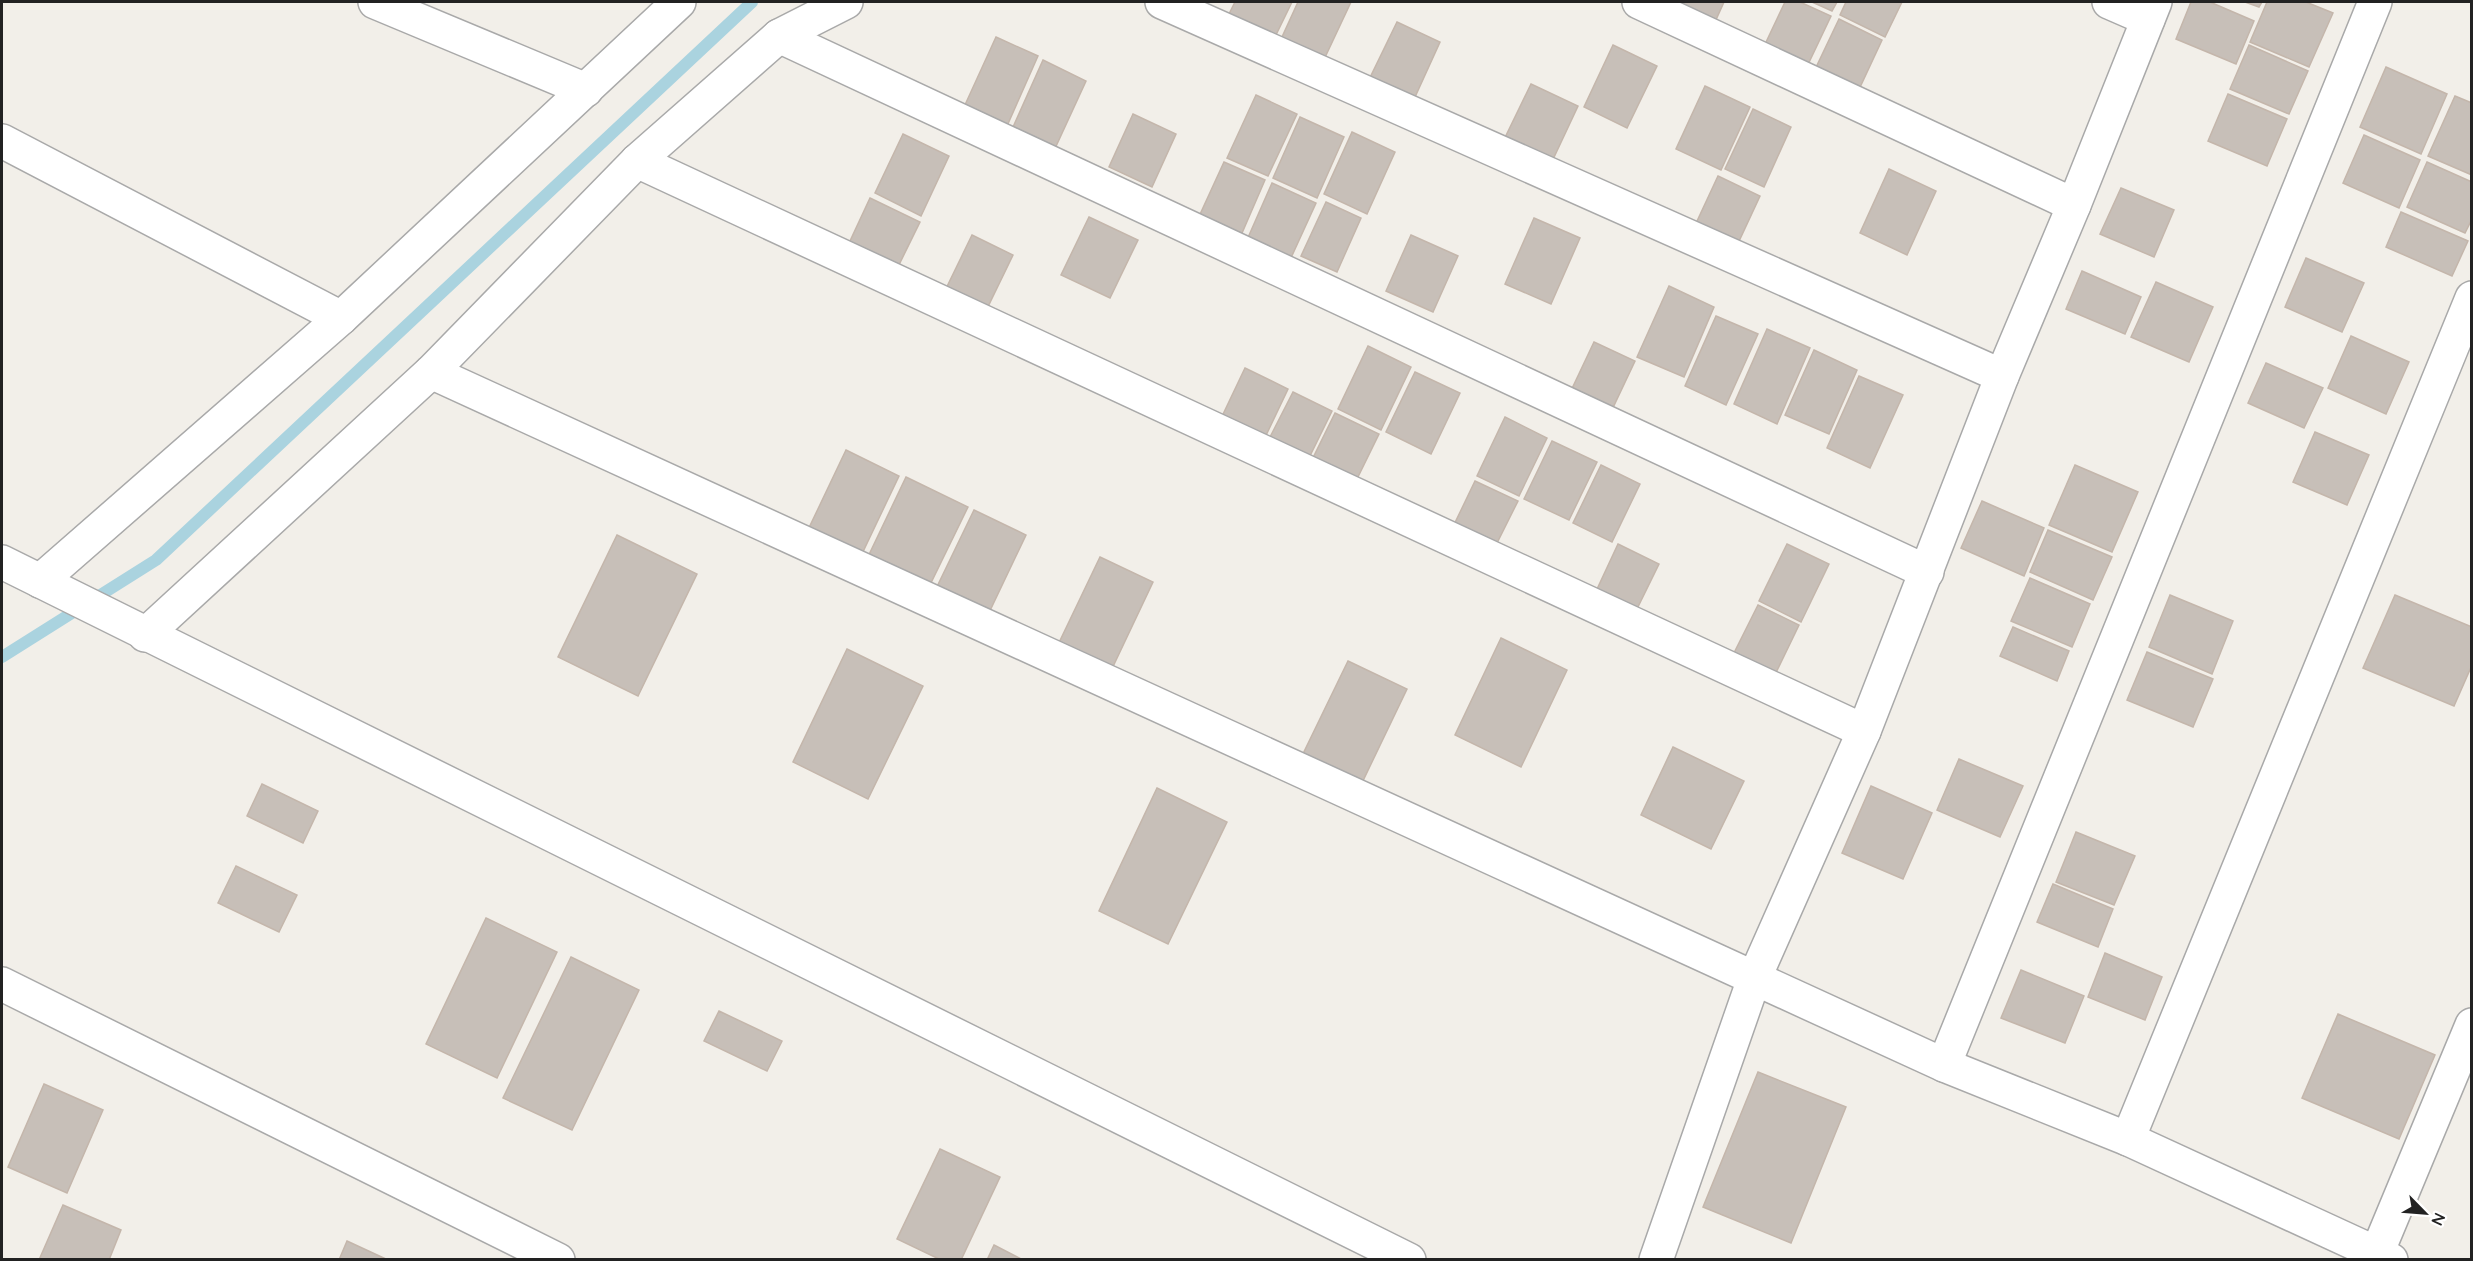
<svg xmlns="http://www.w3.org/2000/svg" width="2473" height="1261" font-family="Quicksand,sans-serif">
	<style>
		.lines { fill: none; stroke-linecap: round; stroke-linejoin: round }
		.stream { stroke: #aad3df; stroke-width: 12 }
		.building { fill: #c7bfb8; stroke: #c4b6ab; stroke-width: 1.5 }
		.street-casing { stroke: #a9a9a9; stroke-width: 36 }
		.street { stroke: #fff; stroke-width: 33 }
	</style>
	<rect width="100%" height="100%" fill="#f2efe9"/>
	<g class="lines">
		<polyline class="stream" points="2,657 156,560 752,2"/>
	</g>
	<g class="building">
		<polygon points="1235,2 1292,2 1273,41 1227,18"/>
		<polygon points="1298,2 1351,2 1320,68 1277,48"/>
		<polygon points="1669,2 1724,2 1710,33"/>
		<polygon points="1785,2 1800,2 1831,16 1803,75 1760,55"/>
		<polygon points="1812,2 1837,2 1832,11"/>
		<polygon points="1846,2 1902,2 1885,37 1840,15"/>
		<polygon points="2191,2 2210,2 2254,21 2236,64 2176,39"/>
		<polygon points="2245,2 2262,2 2259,7"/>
		<polygon points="2267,2 2306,2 2333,13 2309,67 2250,42"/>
		<polygon points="1839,19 1882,40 1855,98 1811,78"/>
		<polygon points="1397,22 1440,42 1410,108 1365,88"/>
		<polygon points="996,37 1038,56 1007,126 964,107"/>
		<polygon points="1613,45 1657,66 1627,128 1584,107"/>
		<polygon points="2249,45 2308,71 2289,114 2230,89"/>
		<polygon points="1043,60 1086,81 1052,155 1009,136"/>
		<polygon points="2386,67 2447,94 2421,154 2360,127"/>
		<polygon points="1531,84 1578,106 1548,170 1500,148"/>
		<polygon points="1705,86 1750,107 1721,170 1676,149"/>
		<polygon points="2228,94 2287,119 2267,166 2208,141"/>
		<polygon points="1256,95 1297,114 1268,176 1227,158"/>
		<polygon points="2455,96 2472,103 2472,175 2428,156"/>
		<polygon points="1753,109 1791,127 1764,187 1725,169"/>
		<polygon points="1133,114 1176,134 1152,187 1109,167"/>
		<polygon points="1300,117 1344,137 1317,198 1273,178"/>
		<polygon points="1352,132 1395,152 1367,214 1324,194"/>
		<polygon points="903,134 949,156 921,216 875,193"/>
		<polygon points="2364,135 2420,160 2399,208 2343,183"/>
		<polygon points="1224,162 1265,180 1239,240 1197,221"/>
		<polygon points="2427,162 2472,182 2472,219 2465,233 2407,207"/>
		<polygon points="1889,169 1936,191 1907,255 1860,233"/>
		<polygon points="1718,176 1760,196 1734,252 1692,232"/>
		<polygon points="1272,183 1316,203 1290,260 1247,240"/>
		<polygon points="2121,188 2174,210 2154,257 2100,234"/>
		<polygon points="870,198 920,222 893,277 844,254"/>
		<polygon points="1326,202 1361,218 1337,272 1301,256"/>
		<polygon points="2401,212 2468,241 2452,276 2386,247"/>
		<polygon points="1089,217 1138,240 1110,298 1061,275"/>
		<polygon points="1534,218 1580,238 1551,304 1505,284"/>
		<polygon points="972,235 1013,255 982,319 941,299"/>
		<polygon points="1411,235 1458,256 1433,312 1386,291"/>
		<polygon points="2306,258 2364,283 2342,332 2285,307"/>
		<polygon points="2082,271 2141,297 2125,334 2066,309"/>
		<polygon points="2156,282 2213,307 2189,362 2131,337"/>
		<polygon points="1669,286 1714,307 1684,377 1637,357"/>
		<polygon points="1716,316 1758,334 1726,405 1685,386"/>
		<polygon points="1767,329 1810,348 1777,424 1734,404"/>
		<polygon points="2351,336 2409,362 2386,414 2328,388"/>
		<polygon points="1594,342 1635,361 1610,414 1569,395"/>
		<polygon points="1368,346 1411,367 1381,430 1338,409"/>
		<polygon points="1814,350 1857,370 1829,434 1785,415"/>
		<polygon points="2266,363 2323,388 2304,428 2248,403"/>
		<polygon points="1245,368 1288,389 1260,448 1217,427"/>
		<polygon points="1415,372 1460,393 1431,454 1386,432"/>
		<polygon points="1859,376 1903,395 1870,468 1827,448"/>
		<polygon points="1293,392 1332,411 1304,468 1264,449"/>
		<polygon points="1335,413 1379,434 1354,485 1310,464"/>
		<polygon points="1505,417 1547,438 1519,496 1477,476"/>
		<polygon points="2315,432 2369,455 2347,505 2293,482"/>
		<polygon points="1552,441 1597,462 1569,520 1524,499"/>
		<polygon points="846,450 899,476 860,558 807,532"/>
		<polygon points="1601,465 1640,484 1612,542 1573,523"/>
		<polygon points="2075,465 2138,492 2112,552 2049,525"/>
		<polygon points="906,477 968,507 927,591 866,561"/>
		<polygon points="1475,481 1518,501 1493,551 1451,531"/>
		<polygon points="1982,501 2044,528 2024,576 1961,548"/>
		<polygon points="974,510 1026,535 986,619 934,593"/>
		<polygon points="2048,530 2112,557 2093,600 2030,572"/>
		<polygon points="617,535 697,574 638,696 558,657"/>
		<polygon points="1618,544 1659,564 1632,619 1592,600"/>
		<polygon points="1787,544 1829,564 1801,622 1759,601"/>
		<polygon points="1100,557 1153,582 1109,675 1056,649"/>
		<polygon points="2030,578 2090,604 2072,647 2011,621"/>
		<polygon points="2170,595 2233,621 2212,674 2149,647"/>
		<polygon points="2395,595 2472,627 2472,665 2454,706 2363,668"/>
		<polygon points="1758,605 1799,625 1771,683 1729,663"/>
		<polygon points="2013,627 2069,651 2057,681 2000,656"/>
		<polygon points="1501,638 1567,670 1521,767 1455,735"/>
		<polygon points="847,649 923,686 868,799 793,762"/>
		<polygon points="2147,652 2213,679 2193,727 2127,700"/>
		<polygon points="1348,661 1407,689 1360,787 1301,758"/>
		<polygon points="1673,747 1744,781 1711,849 1641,815"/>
		<polygon points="1959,759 2023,786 2000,837 1937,810"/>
		<polygon points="262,784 318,811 303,843 247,816"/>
		<polygon points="1871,786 1932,813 1903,879 1842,853"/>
		<polygon points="1157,788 1227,822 1168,944 1099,911"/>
		<polygon points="2076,832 2135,856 2114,905 2056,882"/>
		<polygon points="236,866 297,895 279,932 218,903"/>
		<polygon points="2053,884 2113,909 2098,947 2037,922"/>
		<polygon points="486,918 557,952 497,1078 426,1044"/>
		<polygon points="2105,953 2162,977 2145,1020 2088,997"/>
		<polygon points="571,957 639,990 572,1130 503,1098"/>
		<polygon points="2021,970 2084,996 2065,1043 2001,1018"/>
		<polygon points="719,1011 782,1041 767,1071 704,1041"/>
		<polygon points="2338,1014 2435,1055 2399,1139 2302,1098"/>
		<polygon points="1758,1072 1846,1107 1791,1243 1703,1207"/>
		<polygon points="44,1084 103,1110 67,1193 8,1167"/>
		<polygon points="940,1149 1000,1177 961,1260 941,1260 897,1239"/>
		<polygon points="63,1205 121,1230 109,1260 39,1260"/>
		<polygon points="347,1241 388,1260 339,1260"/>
		<polygon points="994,1245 1023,1260 987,1260"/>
	</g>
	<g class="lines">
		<g class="street-casing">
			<g id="street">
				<polyline points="375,2 586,90"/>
				<polyline points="1162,2 2002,376"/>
				<polyline points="1639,2 2074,205"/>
				<polyline points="2109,2 2148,19"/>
				<polyline points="779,36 1927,572"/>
				<polyline points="2,141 341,318"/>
				<polyline points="637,161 1864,731"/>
				<polyline points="431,372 1944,1065 2128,1139 2391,1260"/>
				<polyline points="2,562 1409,1260"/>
				<polyline points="40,581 341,318 679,2"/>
				<polyline points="145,635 431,372 637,161 779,36 846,2"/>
				<polyline points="2,984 558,1260"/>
				<polyline points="1944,1065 2375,2"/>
				<polyline points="2128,1139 2472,298"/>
				<polyline points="2377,1253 2472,1025"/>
				<polyline points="1656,1260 1754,979 1864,731 2002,376 2074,205 2155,2"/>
			</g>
		</g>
		<use href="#street" class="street"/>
	</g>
	<rect width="2473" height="1261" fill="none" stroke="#222222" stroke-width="6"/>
	<g transform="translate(2425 1213) rotate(115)" stroke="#ffffff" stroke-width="4.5" paint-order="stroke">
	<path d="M0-4.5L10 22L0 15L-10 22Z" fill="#222222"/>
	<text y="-9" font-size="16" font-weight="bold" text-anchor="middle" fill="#222222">N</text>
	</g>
</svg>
